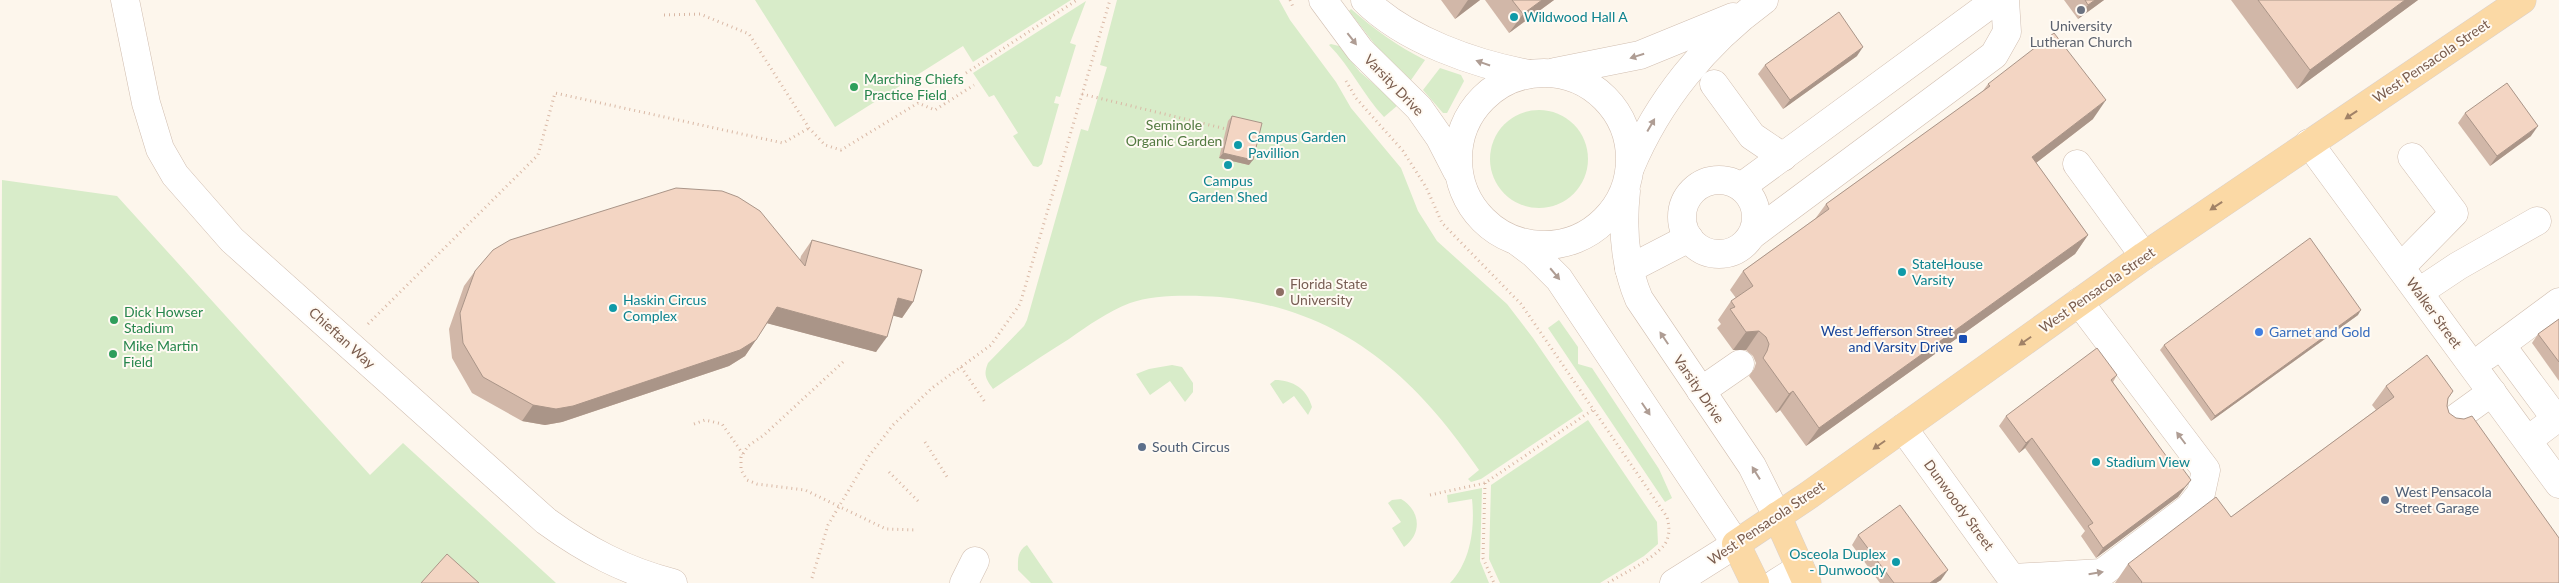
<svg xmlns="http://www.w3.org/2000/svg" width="2559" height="583" font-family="Lato,sans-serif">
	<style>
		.green { fill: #d8ecc9 }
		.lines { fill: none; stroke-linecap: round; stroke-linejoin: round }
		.minor-casing { stroke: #d1beb0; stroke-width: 29 }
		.major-casing { stroke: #dad1cd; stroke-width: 29 }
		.path { stroke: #d9b8a5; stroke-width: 3; stroke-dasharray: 1 4; stroke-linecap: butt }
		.minor { stroke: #fff; stroke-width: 28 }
		.major { stroke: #fbd9a5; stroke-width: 28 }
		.wall { fill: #d1b7a8 }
		.shaded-wall { fill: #aa9588 }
		.building { fill: #f3d5c3; stroke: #aa9588 }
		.oneway { fill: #af9d94 }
		.oneway2 { fill: #a18267 }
		.worship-dot { fill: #6b7280; stroke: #fffaf3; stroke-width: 2 }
		.culture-dot { fill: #0f9aa8; stroke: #fffaf3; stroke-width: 2 }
		.leisure-dot { fill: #2e9e5b; stroke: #fffaf3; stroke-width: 2 }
		.education-dot { fill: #8d6e63; stroke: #fffaf3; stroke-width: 2 }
		.shop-dot { fill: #3f7fe0; stroke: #fffaf3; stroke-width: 2 }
		.transit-dot { fill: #1a4fb4; stroke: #fffaf3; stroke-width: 2 }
		.service-dot { fill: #5c6f8a; stroke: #fffaf3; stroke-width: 2 }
		.labels { text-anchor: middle; stroke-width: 4; stroke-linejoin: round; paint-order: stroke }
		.culture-label { font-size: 14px; fill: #0d838f; stroke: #fffaf3; text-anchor: start }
		.worship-label { font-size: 14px; fill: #5b616d; stroke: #fffaf3 }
		.street-label { font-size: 14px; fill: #7a5c4d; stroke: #fffaf3 }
		.leisure-label { font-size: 14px; fill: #27864d; stroke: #fffaf3; text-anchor: start }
		.park-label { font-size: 14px; fill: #537a41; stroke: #fffaf3 }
		.education-label { font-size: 14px; fill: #785e54; stroke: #fffaf3; text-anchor: start }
		.transit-label { font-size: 14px; fill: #164399; stroke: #fffaf3; text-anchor: end }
		.shop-label { font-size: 14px; fill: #366cbe; stroke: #fffaf3; text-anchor: start }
		.service-label { font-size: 14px; fill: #4e5e75; stroke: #fffaf3; text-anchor: start }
	</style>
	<rect width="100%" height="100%" fill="#fdf6ec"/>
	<g class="green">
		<polygon points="755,0 1071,0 973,62 963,46 835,127"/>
		<path d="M1117,0H1279L1290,20L1336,82L1351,108L1401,168L1418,211L1437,241L1507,304L1533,338L1583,411L1481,479L1471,482L1468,479L1479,470C1414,375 1341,309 1220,297C1195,295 1154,294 1130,303C1107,312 1089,325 1069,339C1043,355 1018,372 993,389C986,379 983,375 988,363L1024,326L1027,320L1081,129L1088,131L1107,67L1100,65Z"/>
		<polygon points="1086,1 1070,43 1076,45 1060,97 1056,96 1054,103 1059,104 1042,164 1038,167 1033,166 1013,136 1018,133 994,95 989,97 973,73"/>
		<path d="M1351,9C1374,29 1397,46 1425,60L1411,80L1376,46L1349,11Z"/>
		<path d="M1331,44L1339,46L1360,72L1398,105L1384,117C1363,95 1351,67 1329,45Z"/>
		<polygon points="1440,68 1461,75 1464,81 1447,113 1443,113 1423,90"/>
		<circle cx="1539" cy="159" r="49"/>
		<polygon points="2,180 117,196 370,475 403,443 556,583 0,583"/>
		<polygon points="1559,320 1578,347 1578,364 1592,368 1659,469 1672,498 1665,502 1548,328"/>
		<polygon points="1172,365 1182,367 1193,383 1193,392 1185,402 1170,381 1150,395 1136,374 1149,369"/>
		<path d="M1275,380C1293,380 1307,389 1312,407L1308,415L1294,396L1283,404L1270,384Z"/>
		<polygon points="1588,420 1657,522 1658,544 1644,556 1600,583 1500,583 1489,559 1491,485"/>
		<path d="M1482,488L1480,561L1489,583H1450C1471,561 1475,527 1472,499L1448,503L1447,495Z"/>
		<path d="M1401,499C1420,510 1423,533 1404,547L1392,528L1401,522L1388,503L1392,500Z"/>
		<path d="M1027,545L1053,583H1031L1018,570C1018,559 1017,551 1027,545Z"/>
	</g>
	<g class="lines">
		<g class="minor-casing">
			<g id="minor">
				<path d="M125,0L146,103L160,149L175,175L232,240L546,521C586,550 625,571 673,583"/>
				<polyline points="1323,0 1360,50 1419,108 1440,138 1457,171"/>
				<path d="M1365,0C1405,40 1475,64 1529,74"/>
				<polyline points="1555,72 1640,55 1733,17"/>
				<circle cx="1544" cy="159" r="86"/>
				<polyline points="1714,84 1752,136 1783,157"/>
				<polyline points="2309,143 2559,484"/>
				<polyline points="2077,164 2144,256"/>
				<path d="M1630,168C1658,101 1705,43 1764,0"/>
				<circle cx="1719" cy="217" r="37"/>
				<polyline points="1741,187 1996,0"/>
				<path d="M1626,191C1622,228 1624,264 1639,299L1752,466L1777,516"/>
				<polyline points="1752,235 1994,55 2007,32 2005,0"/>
				<polyline points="1518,242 1534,254 1559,279 1736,544 1674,583"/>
				<polyline points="2401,267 2454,213 2412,157"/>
				<polyline points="1629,269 1689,238"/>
				<polyline points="2419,292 2458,266 2537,221"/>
				<polyline points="2501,345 2556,419 2528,440"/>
				<polyline points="2486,356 2559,302"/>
				<polyline points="1701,391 1740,364"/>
				<polyline points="2449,423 2492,392"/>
				<polyline points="1903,428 2015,583"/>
				<polyline points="2013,578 2102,573 2189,508 2201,493 2206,470 2079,302"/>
				<polyline points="964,583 975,561"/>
				<polyline points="1776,583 1800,568"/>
			</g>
		</g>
		<g class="major-casing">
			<g id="major">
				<polyline points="1777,516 1807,583"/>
				<polyline points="1755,583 1736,544 1809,495 2144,256 2522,0"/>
			</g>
		</g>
		<g class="path">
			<polyline points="1290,0 1293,7"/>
			<polyline points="664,15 700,14 749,34 809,128 825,145 841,150 918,103 935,110 974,85"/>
			<polyline points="966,73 1077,0"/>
			<path d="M1346,81L1356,98L1403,151L1426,187L1442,223L1521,304L1667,517C1669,525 1670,532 1667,540C1662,555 1622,574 1608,583"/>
			<polyline points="1082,94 1226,129"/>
			<polyline points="368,324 538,155 555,93 783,143 809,128"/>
			<polyline points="843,362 764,435 748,446 741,457 741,470 747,480 757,484 805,490 886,529 917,530"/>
			<polyline points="961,367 985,402"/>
			<polyline points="694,424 705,420 722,424 743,454"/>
			<polyline points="925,442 949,480"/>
			<polyline points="889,472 918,501"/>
			<polyline points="1485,483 1483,558 1494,583"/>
			<polyline points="1430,495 1485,483 1594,409"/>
			<polyline points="812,578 828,525 869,456 893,425 932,388 991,345 1020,304 1110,0"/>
		</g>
		<use href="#minor" class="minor"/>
		<use href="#major" class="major"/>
	</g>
	<g class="wall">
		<polygon points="1441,0 1480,0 1455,19"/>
		<polygon points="1485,0 1554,0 1509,33"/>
		<polygon points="2064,0 2104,0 2078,19"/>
		<polygon points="2231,0 2418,0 2297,89"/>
		<polygon points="1857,56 1783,109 1758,74 1765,65"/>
		<polygon points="1988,84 2093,119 2036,163 2088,235 2075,254 1806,446 1780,410 1776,413 1749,376 1754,369 1756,363 1753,356 1746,350 1733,350 1717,328 1721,324 1718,320 1731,301 1736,298 1730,290 1743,271 1815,219 1826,204 1982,92"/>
		<polygon points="2465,113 2531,136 2490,166 2458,123"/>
		<polygon points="1232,116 1249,165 1219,158 1228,121"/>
		<polygon points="812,240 913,302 902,318 893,315 876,352 767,323 745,356 729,366 562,422 545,425 522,421 472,393 452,358 449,329 464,286 475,271 800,260 801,256"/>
		<polygon points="2358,315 2211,421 2160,350 2164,345"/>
		<polygon points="2559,319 2559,381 2532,343 2538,334"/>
		<polygon points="2117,375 2113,382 2184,489 2178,497 2096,558 2081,536 2085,531 2025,448 2019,453 1999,426 2006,416"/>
		<polygon points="2386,386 2453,391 2448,399 2447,406 2449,413 2559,583 2115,583 2128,564 2231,517 2376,410 2372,405"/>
		<polygon points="1858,535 1941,580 1936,583 1880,583 1852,545"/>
	</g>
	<g class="shaded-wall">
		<polygon points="1468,0 1480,0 1455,19"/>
		<polygon points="1542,0 1554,0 1509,33 1523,14"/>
		<polygon points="2095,0 2104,0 2078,19 2088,5"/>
		<polygon points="2405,0 2418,0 2297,89 2310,70"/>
		<polygon points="1863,47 1857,56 1783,109 1790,100"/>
		<polygon points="2106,100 2093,119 2019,176 2032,157"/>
		<polygon points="2538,126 2531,136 2490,166 2497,156"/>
		<polygon points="1223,153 1253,160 1249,165 1219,158"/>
		<polygon points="2088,235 2075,254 1806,446 1819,428"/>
		<polygon points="898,298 913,302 902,318 887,314"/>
		<polygon points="777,307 887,337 876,352 766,323"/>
		<polygon points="2361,310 2358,315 2211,421 2215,416"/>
		<polygon points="1759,331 1746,350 1733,350 1746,332"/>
		<polygon points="756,340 745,356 729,366 562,422 545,425 522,421 533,405"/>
		<polygon points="1793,391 1780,410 1776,413 1789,394"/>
		<polygon points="2032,438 2025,448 2019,453 2026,443"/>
		<polygon points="2191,480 2178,497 2096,558 2103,548"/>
		<polygon points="1948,570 1941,580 1936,583 1930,583"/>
	</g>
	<g class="building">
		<polygon points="1512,0 1542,0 1523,14"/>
		<polygon points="2085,0 2095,0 2088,5"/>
		<polygon points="2258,0 2405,0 2310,70"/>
		<polygon points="1839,12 1863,47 1790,100 1765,65"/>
		<polygon points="2054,33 2106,100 2032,157 2088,235 1819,428 1793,391 1789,394 1763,358 1767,351 1769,344 1766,337 1759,331 1746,332 1730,309 1735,307 1731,301 1753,286 1743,271 1829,209 1826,204 1990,86 1988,84"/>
		<polygon points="2507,83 2538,126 2497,156 2465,113"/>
		<polygon points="1232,116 1262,123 1253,160 1223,153"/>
		<polygon points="676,188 722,191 738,197 760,211 805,266 812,240 922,270 913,302 898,298 887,337 777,307 756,340 740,350 573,406 556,409 533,405 483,377 463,343 460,313 475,271 493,250 510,240"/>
		<polygon points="2310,238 2361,310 2215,416 2164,345"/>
		<polygon points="2559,319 2559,362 2538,334"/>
		<polygon points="2097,348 2117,375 2111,380 2172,464 2177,461 2191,480 2185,487 2103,548 2088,526 2093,523 2032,438 2026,443 2006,416"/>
		<polygon points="2427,355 2453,391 2448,398 2447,406 2449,413 2456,418 2464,419 2472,416 2559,538 2559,583 2141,583 2142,582 2128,564 2216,497 2231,517 2394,397 2386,386"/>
		<polygon points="1900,505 1948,570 1930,583 1894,583 1858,535"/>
		<polygon points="447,554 479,583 421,583"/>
	</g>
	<defs><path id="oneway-solid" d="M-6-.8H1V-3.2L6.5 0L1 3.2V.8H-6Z" transform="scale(1.25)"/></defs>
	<g class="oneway">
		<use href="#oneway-solid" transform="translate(1352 39) rotate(52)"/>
		<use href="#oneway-solid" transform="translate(1637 56) rotate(163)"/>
		<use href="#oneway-solid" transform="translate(1483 63) rotate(-161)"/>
		<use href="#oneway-solid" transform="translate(1651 125) rotate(-60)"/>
		<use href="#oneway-solid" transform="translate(1555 274) rotate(50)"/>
		<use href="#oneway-solid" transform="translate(1664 338) rotate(-124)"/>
		<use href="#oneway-solid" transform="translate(1646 409) rotate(56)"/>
		<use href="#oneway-solid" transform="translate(2181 438) rotate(-127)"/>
		<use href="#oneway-solid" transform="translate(1756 473) rotate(-122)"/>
		<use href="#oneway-solid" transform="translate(2096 573) rotate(-9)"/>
	</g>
	<g class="oneway2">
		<use href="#oneway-solid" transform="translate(2351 115) rotate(146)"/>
		<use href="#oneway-solid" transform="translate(2216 206) rotate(146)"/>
		<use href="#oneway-solid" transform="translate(2025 341) rotate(145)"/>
		<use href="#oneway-solid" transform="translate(1879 445) rotate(145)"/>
	</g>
	<circle class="worship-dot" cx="2081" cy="10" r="5"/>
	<g class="culture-dot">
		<circle cx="1514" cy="17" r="5"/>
		<circle cx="1238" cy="145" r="5"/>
		<circle cx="1228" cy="165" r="5"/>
		<circle cx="1902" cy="272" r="5"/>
		<circle cx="613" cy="308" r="5"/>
		<circle cx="2096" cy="462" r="5"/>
		<circle cx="1896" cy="562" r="5"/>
	</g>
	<g class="leisure-dot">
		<circle cx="854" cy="87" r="5"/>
		<circle cx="114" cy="320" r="5"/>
		<circle cx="113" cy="354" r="5"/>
	</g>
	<circle class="education-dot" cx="1280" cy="292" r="5"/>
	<circle class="shop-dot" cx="2259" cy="332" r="5"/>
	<rect class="transit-dot" x="1958" y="334" width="10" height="10" rx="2.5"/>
	<g class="service-dot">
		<circle cx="1142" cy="447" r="5"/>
		<circle cx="2385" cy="500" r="5"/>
	</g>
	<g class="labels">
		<g class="culture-label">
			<text x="1524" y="22">Wildwood Hall A</text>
			<text x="1248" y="142">Campus Garden<tspan x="1248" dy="16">Pavillion</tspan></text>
			<text x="1228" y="186" text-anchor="middle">Campus<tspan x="1228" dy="16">Garden Shed</tspan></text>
			<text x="1912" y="269">StateHouse<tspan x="1912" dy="16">Varsity</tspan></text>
			<text x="623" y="305">Haskin Circus<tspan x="623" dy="16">Complex</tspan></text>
			<text x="2106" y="467">Stadium View</text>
			<text x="1886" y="559" text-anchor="end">Osceola Duplex<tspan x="1886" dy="16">- Dunwoody</tspan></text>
		</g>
		<g class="worship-label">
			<text x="2081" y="31">University<tspan x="2081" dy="16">Lutheran Church</tspan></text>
		</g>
		<g class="street-label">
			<text transform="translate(2431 61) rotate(-34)" y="5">West Pensacola Street</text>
			<text transform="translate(1394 85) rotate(46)" y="5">Varsity Drive</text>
			<text transform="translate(2097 290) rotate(-35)" y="5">West Pensacola Street</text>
			<text transform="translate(2434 313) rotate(54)" y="5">Walker Street</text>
			<text transform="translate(342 338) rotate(42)" y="5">Chieftan Way</text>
			<text transform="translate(1699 389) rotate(56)" y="5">Varsity Drive</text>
			<text transform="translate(1959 505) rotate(54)" y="5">Dunwoody Street</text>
			<text transform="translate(1766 523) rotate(-34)" y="5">West Pensacola Street</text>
		</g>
		<g class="leisure-label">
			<text x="864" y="84">Marching Chiefs<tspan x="864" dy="16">Practice Field</tspan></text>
			<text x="124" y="317">Dick Howser<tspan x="124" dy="16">Stadium</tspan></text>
			<text x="123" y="351">Mike Martin<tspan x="123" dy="16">Field</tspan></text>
		</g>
		<g class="park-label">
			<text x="1174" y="130">Seminole<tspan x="1174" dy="16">Organic Garden</tspan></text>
		</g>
		<g class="education-label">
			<text x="1290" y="289">Florida State<tspan x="1290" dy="16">University</tspan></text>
		</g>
		<g class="transit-label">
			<text x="1953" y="336">West Jefferson Street<tspan x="1953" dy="16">and Varsity Drive</tspan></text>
		</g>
		<g class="shop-label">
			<text x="2269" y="337">Garnet and Gold</text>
		</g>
		<g class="service-label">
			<text x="1152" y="452">South Circus</text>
			<text x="2395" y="497">West Pensacola<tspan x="2395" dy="16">Street Garage</tspan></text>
		</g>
	</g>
</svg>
